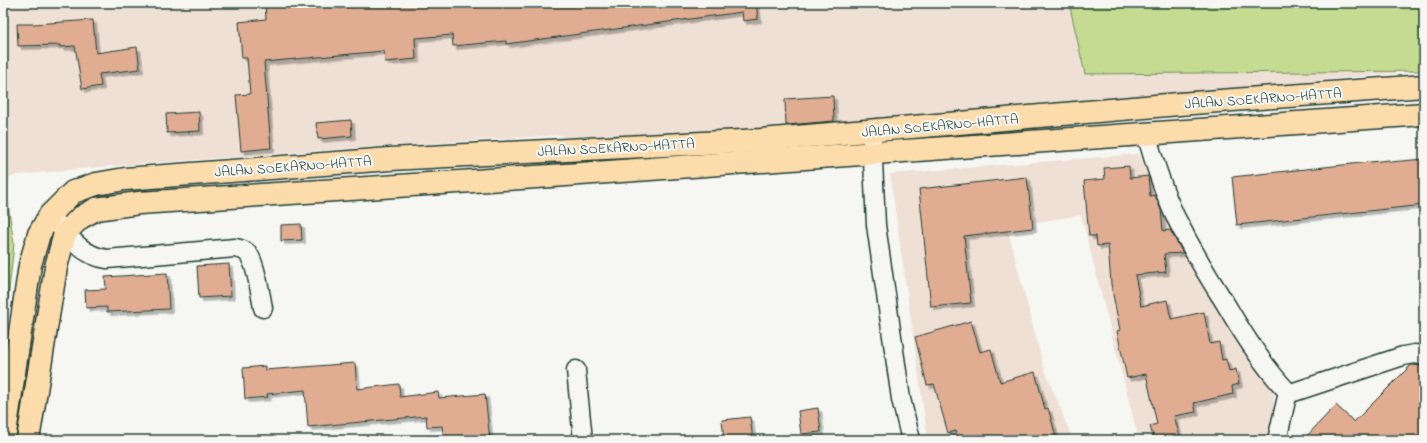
<svg xmlns="http://www.w3.org/2000/svg" width="1427" height="443" font-family="'Indie Flower',sans-serif">
	<style>
		.built { fill: #efe0d5 }
		.green { fill: #c4db91; stroke: #728c62 }
		.building { fill: #e0ad92; stroke: #1f3d34; filter: url(#shadow) }
		.lines { fill: none; stroke-linecap: round; stroke-linejoin: round }
		.minor-casing { stroke: #1f3d34; stroke-width: 21 }
		.highway-casing { stroke: #1f3d34; stroke-width: 25 }
		.minor { stroke: #f6f6f2; stroke-width: 18 }
		.highway { stroke: #fddcac; stroke-width: 22 }
		.labels { text-anchor: middle; stroke-width: 4; stroke-linejoin: round; paint-order: stroke }
		.street-label { font-size: 14px; fill: #1f3d34; stroke: #f6f6f2 }
	</style>
	<defs>
		<filter id="shadow"><feDropShadow dx="3.5" dy="3.5" stdDeviation="0" flood-color="#0004"/></filter>
	</defs>
	<rect width="100%" height="100%" fill="#f6f6f2"/>
	<filter id="ink" filterUnits="userSpaceOnUse"><feTurbulence type="fractalNoise" baseFrequency=".025" numOctaves="2"/><feDisplacementMap in="SourceGraphic" scale="8" xChannelSelector="R" yChannelSelector="G"/><feConvolveMatrix kernelMatrix="1 2 1 2 8 2 1 2 1" color-interpolation-filters="sRGB"/></filter>
	<g filter="url(#ink)">
		<g class="built">
			<polygon points="3,3 1419,3 1422,71 809,128 580,145 560,135 314,151 89,168 17,175 4,179 14,244 3,346"/>
			<polygon points="1138,154 1274,395 1274,440 1139,440 1081,215 1007,227 1044,368 1073,440 928,440 890,174"/>
		</g>
		<g class="green">
			<polygon points="1069,3 1419,3 1422,71 1085,74"/>
			<polygon points="3,171 14,244 3,346"/>
		</g>
		<g class="building">
			<polygon points="265,3 339,3 339,8 379,5 379,3 756,3 758,19 743,21 742,12 506,44 506,41 453,46 452,35 415,38 416,59 385,62 384,51 264,62 271,148 241,151 236,95 250,94 247,58 242,58 239,22 266,19"/>
			<polygon points="93,20 96,53 137,47 140,69 99,74 101,86 82,89 75,46 60,47 60,45 18,46 17,24 34,24"/>
			<polygon points="833,96 834,121 786,125 785,99"/>
			<polygon points="199,112 200,131 167,133 166,114"/>
			<polygon points="351,120 352,136 318,139 316,123"/>
			<polygon points="1424,159 1424,205 1237,225 1232,177 1389,160 1390,162"/>
			<polygon points="1129,166 1130,178 1148,176 1150,196 1155,195 1161,210 1163,231 1170,230 1183,253 1164,254 1166,272 1135,275 1141,306 1167,300 1171,319 1204,312 1210,344 1219,342 1222,360 1226,359 1229,371 1236,369 1239,384 1232,386 1233,394 1194,403 1196,412 1174,416 1181,440 1154,440 1150,426 1157,424 1146,374 1127,378 1117,331 1120,330 1111,284 1108,245 1097,246 1096,236 1089,236 1084,181 1105,179 1104,168"/>
			<polygon points="1027,177 1033,228 964,236 971,303 931,307 919,189"/>
			<polygon points="301,224 302,240 281,241 281,225"/>
			<polygon points="229,264 231,296 199,298 197,266"/>
			<polygon points="167,273 169,309 107,312 107,307 86,308 85,290 106,289 105,277"/>
			<polygon points="971,321 980,352 991,349 1000,382 1035,372 1045,409 1048,408 1057,440 959,440 956,431 948,433 934,384 927,385 915,337"/>
			<polygon points="355,363 357,389 399,384 400,397 438,392 439,398 485,394 490,440 444,440 442,426 427,427 426,416 308,427 305,390 267,394 268,397 245,399 243,368 265,366 265,370"/>
			<polygon points="1411,365 1424,366 1424,440 1303,440 1336,405 1354,422"/>
			<polygon points="818,408 821,432 801,434 798,411"/>
			<polygon points="750,417 753,440 724,440 722,420"/>
		</g>
		<g class="lines">
			<g class="minor-casing">
				<g id="minor">
					<path d="M1146,133C1154,162 1163,190 1175,216C1190,246 1207,275 1225,303C1243,334 1263,366 1288,392H1294L1403,356L1415,354L1424,356"/>
					<polyline points="872,140 876,225 901,399 911,440"/>
					<path d="M50,215C66,233 81,256 107,259L235,248C240,249 246,250 249,255C255,263 261,296 263,308"/>
					<polyline points="576,370 583,440"/>
					<polyline points="1277,440 1288,392"/>
				</g>
			</g>
			<g class="highway-casing">
				<g id="highway">
					<polyline points="4,440 30,265 39,234 50,215 73,192 96,184 125,179 390,159 761,140 1179,104 1424,86"/>
					<polyline points="28,440 56,267 65,233 80,218 96,209 139,203 566,175 1424,114"/>
				</g>
			</g>
			<use href="#minor" class="minor"/>
			<use href="#highway" class="highway"/>
		</g>
	</g>
	<g class="labels">
		<g class="street-label">
			<text transform="translate(1263 98) rotate(-4)" y="5">JALAN SOEKARNO-HATTA</text>
			<text transform="translate(940 125) rotate(-5)" y="5">JALAN SOEKARNO-HATTA</text>
			<text transform="translate(616 147) rotate(-3)" y="5">JALAN SOEKARNO-HATTA</text>
			<text transform="translate(293 166) rotate(-4)" y="5">JALAN SOEKARNO-HATTA</text>
		</g>
	</g>
	<rect width="1427" height="443" fill="none" stroke="#f6f6f2" stroke-width="16"/>
	<rect x="8" y="8" width="1411" height="427" fill="none" stroke="#1f3d34" stroke-width="1.5" filter="url(#ink)"/>
</svg>
